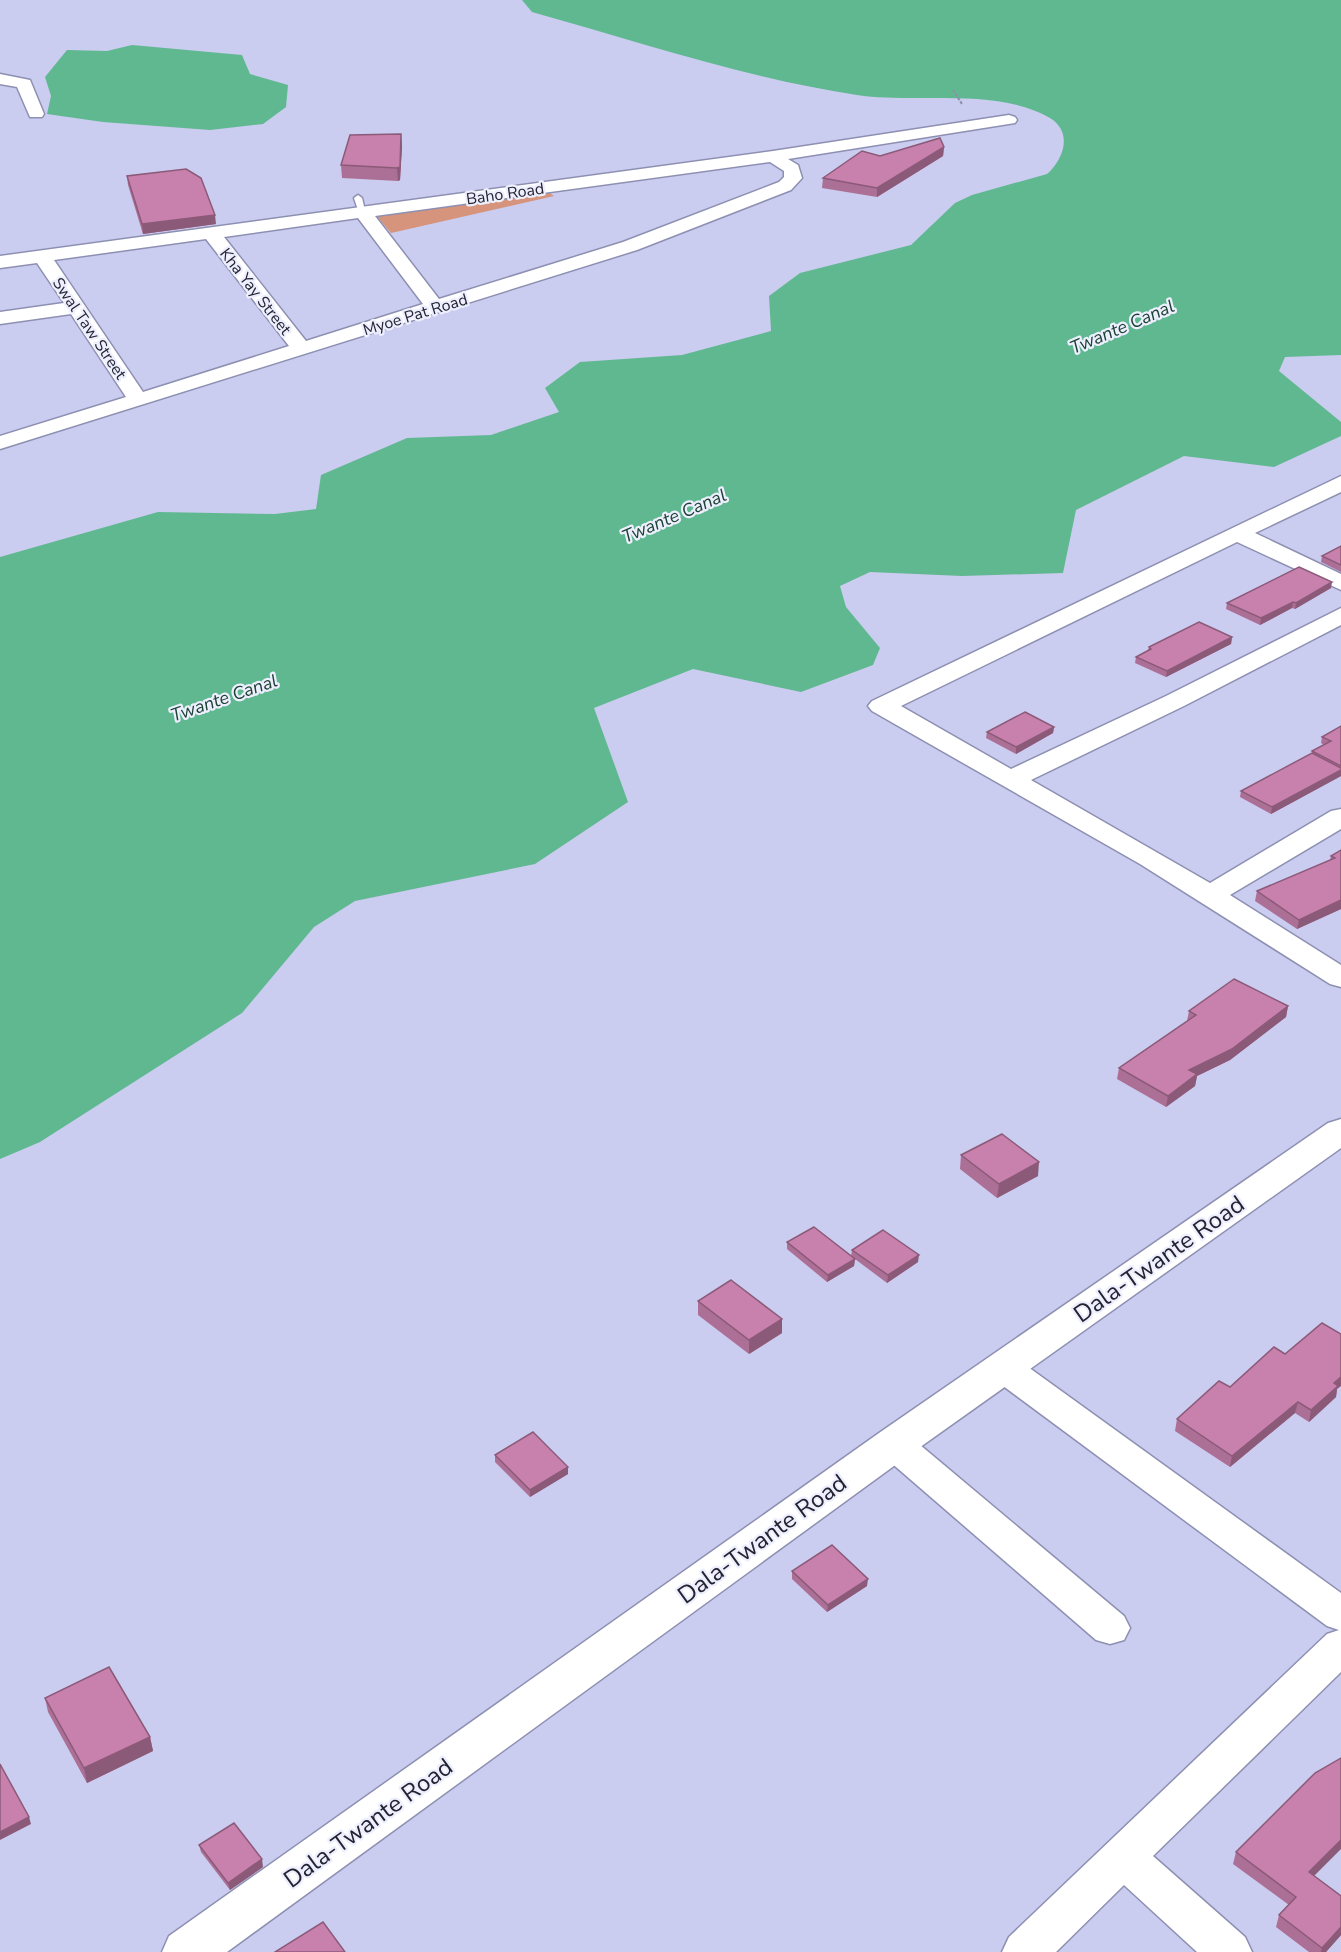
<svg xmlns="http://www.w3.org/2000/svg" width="1341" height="1952" font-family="'Nunito Sans',sans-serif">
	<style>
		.green { fill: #d5947b }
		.water { fill: #60b890 }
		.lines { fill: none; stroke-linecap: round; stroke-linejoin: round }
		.lane-casing { stroke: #8e90b2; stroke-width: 3 }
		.street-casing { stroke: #8e90b2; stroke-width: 3 }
		.secondary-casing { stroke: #8e90b2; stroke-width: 3 }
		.path { stroke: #8e8fab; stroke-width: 2; stroke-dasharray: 3 1.5; stroke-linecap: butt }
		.lane { fill: #fff; fill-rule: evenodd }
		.street { fill: #fff; fill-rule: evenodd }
		.secondary { fill: #fff; fill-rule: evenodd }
		.wall { fill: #ac6f95 }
		.shaded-wall { fill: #8c5a79 }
		.building { fill: #c881ad; stroke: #8c5a79; stroke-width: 1.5 }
		.labels { text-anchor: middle; stroke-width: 4.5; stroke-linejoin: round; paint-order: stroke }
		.far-street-label { font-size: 16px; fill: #232331; stroke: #eeeffe }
		.far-water-label { font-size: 18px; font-style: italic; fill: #1c4231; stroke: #eeeffe }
		.near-street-label { font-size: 24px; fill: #232331; stroke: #eeeffe }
	</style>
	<rect width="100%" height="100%" fill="#caccf0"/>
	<polygon class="green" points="544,189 554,196 391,233 374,213"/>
	<g class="water">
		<path d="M522,0H1341V355L1285,357L1279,371L1341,422V436L1274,467L1184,456L1076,510L1063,573L962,576L870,572L840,586L846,607L880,648L873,665L801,692L693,669L594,708L628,802L535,864L355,901L314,927L242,1013L40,1142L0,1159V557L158,512L275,514L316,509L321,475L407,438L491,435L559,412L545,388L580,362L682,355L771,331L769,296L800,273L911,245L955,203L972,195L1047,174C1064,159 1073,132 1050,118C996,87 917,104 857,95C746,78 639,42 532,12Z"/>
		<polygon points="132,45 242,55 250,74 288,85 286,107 263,124 210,130 103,122 47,114 51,96 45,77 67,50 107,51"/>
	</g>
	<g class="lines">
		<g class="lane-casing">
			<polygon id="lane" points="358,195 362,198 366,215 359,213 354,198"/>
		</g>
		<g class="street-casing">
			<g id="street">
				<polygon points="0,74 30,80 44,114 42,117 30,117 17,87 0,84"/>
				<path d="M1009,115L1015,117L1017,120L1015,123L788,159L798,165L802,178L791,190L637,250L0,449V436L126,397L71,314L0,324V312L64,303L37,263L0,268V256L773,151ZM770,162L784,171V177L779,182L623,242L439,299L375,216ZM358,218L423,304L306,341L224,237ZM206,239L289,346L143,392L54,260Z"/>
				<polygon points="1341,476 1341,492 1255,533 1341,574 1341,590 1237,542 901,706 1011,769 1166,696 1341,608 1341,625 1184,706 1031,780 1210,883 1331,811 1341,809 1341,829 1230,895 1341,965 1341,987 1330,984 1140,864 872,711 868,706 872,701"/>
				<polygon points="1004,1355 1017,1359 1341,1593 1341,1672 1153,1856 1245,1937 1252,1952 1197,1952 1124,1885 1056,1952 1002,1952 1009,1937 1327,1634 1339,1630 1327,1626 991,1377 986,1368 991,1359"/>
				<polygon points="894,1430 907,1434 1124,1616 1130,1628 1124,1640 1110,1644 1096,1640 881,1454 875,1444 881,1434"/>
			</g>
		</g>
		<g class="secondary-casing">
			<polygon id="secondary" points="1341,1119 1341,1148 909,1455 227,1952 162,1952 169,1936 879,1433 1328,1123"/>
		</g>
		<polyline class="path" points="953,90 962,104"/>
		<use href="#lane" class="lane"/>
		<use href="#street" class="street"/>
		<use href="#secondary" class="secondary"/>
	</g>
	<g class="wall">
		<polygon points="401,134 402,147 400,180 398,181 342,178 341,165"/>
		<polygon points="944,147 943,156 877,197 822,188 823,178"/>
		<polygon points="127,176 216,224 143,234 128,185"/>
		<polygon points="1341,546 1341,572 1321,562 1322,556"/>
		<polygon points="1331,588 1295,609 1292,608 1260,625 1226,609 1227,603"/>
		<polygon points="1232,637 1231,644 1166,677 1135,663 1136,657 1148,650 1149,647"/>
		<polygon points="1341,726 1341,776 1271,814 1240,797 1241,791 1312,753 1312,751 1324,745 1321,743 1322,737"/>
		<polygon points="1054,727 1053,733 1016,754 986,738 987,732"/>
		<polygon points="1341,850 1341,909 1297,929 1255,901 1257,891 1330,860 1331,856"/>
		<polygon points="1288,1006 1286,1017 1230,1060 1197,1076 1195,1086 1166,1107 1117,1079 1119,1068 1187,1021 1189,1011"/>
		<polygon points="961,1155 1038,1176 997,1198 960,1169"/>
		<polygon points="787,1242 851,1257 852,1250 918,1262 887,1283 855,1259 854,1266 827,1282 787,1249"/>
		<polygon points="698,1301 782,1319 782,1333 749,1354 698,1315"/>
		<polygon points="1230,1387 1337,1389 1336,1397 1309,1422 1295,1413 1230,1467 1175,1431 1177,1419"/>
		<polygon points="495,1455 568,1467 568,1474 530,1497 495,1462"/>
		<polygon points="792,1571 867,1586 827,1612 792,1579"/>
		<polygon points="45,1698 150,1737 153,1751 87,1783 48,1712"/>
		<polygon points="199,1845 263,1867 230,1890 201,1852"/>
		<polygon points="1236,1852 1314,1876 1341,1896 1341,1935 1326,1952 1309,1952 1276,1927 1279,1915 1289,1905 1233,1864"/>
	</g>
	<g class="shaded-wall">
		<polygon points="401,134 402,147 400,180 398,181 397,168"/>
		<polygon points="944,147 943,156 877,197 877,188"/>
		<polygon points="215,215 216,224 143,234 142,224"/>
		<polygon points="1332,582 1331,588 1295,609 1296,603"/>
		<polygon points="1293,602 1292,608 1260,625 1261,618"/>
		<polygon points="1232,637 1231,644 1166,677 1167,671"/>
		<polygon points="1054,727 1053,733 1016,754 1016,747"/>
		<polygon points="1341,767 1341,776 1271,814 1272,807"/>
		<polygon points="1341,900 1341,909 1297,929 1299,920"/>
		<polygon points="1288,1006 1286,1017 1230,1060 1197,1076 1195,1086 1166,1107 1168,1096 1189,1070"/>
		<polygon points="1039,1162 1038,1176 997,1198 999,1184"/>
		<polygon points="919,1255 918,1262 887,1283 888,1275"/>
		<polygon points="855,1259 854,1266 827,1282 828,1275"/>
		<polygon points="782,1319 782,1333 749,1354 749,1340"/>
		<polygon points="1341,1377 1341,1386 1337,1389 1336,1397 1309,1422 1311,1410 1334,1383"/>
		<polygon points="1298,1402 1295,1413 1230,1467 1232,1456"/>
		<polygon points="568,1467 568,1474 530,1497 530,1490"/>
		<polygon points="868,1579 867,1586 827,1612 828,1605"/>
		<polygon points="150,1737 153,1751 87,1783 84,1768"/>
		<polygon points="29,1817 31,1824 0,1840 0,1832"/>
		<polygon points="1341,1840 1341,1849 1306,1884 1309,1872"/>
		<polygon points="262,1859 263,1867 230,1890 228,1883"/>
		<polygon points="1341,1927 1341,1935 1326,1952 1321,1952 1322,1948"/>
	</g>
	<g class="building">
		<polygon points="401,134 400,167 397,168 341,165 350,135"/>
		<polygon points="940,138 944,147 877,188 823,178 862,151 880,156"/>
		<polygon points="186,169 201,178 215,215 142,224 127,176"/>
		<polygon points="1341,546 1341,565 1322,556"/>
		<polygon points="1299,567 1332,582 1296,603 1293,602 1261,618 1227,603"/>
		<polygon points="1199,622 1232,637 1167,671 1136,657 1151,649 1149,647"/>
		<polygon points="1025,712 1054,727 1016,747 987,732"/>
		<polygon points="1341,726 1341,766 1312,751 1331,741 1322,737"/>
		<polygon points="1312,753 1341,768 1341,770 1272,807 1241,791"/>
		<polygon points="1341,850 1341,900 1299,920 1257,891 1335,858 1331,856"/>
		<polygon points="1234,979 1288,1006 1232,1049 1189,1070 1197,1074 1168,1096 1119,1068 1196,1015 1189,1011"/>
		<polygon points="1002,1134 1039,1162 999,1184 961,1155"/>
		<polygon points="814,1227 855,1259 828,1275 787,1242"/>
		<polygon points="883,1230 919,1255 888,1275 852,1250"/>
		<polygon points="731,1280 782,1319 749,1340 698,1301"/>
		<polygon points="1322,1323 1341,1334 1341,1377 1334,1383 1338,1386 1311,1410 1298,1402 1232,1456 1177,1419 1219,1381 1230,1387 1274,1347 1285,1354"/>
		<polygon points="533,1432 568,1467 530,1490 495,1455"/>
		<polygon points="832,1545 868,1579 828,1605 792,1571"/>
		<polygon points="109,1667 150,1737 84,1768 45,1698"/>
		<polygon points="1341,1758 1341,1840 1309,1872 1341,1896 1341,1927 1322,1948 1279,1915 1296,1897 1236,1852 1315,1773"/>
		<polygon points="0,1764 29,1817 0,1832"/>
		<polygon points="234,1823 262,1859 228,1883 199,1845"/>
		<polygon points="323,1922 345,1952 275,1952"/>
	</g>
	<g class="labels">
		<g class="far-street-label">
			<text transform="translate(505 193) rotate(-8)" y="6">Baho Road</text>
			<text transform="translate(256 291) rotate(52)" y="6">Kha Yay Street</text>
			<text transform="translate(415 314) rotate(-17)" y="6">Myoe Pat Road</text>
			<text transform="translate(90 328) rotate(56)" y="6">Swal Taw Street</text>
		</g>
		<g class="far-water-label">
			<text transform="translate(1122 327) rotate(-23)" y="6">Twante Canal</text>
			<text transform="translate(674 516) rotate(-23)" y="6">Twante Canal</text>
			<text transform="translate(224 698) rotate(-19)" y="6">Twante Canal</text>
		</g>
		<g class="near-street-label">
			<text transform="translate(1159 1259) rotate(-35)" y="8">Dala-Twante Road</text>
			<text transform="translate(762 1539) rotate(-36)" y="8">Dala-Twante Road</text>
			<text transform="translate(368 1823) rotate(-36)" y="8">Dala-Twante Road</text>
		</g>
	</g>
</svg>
